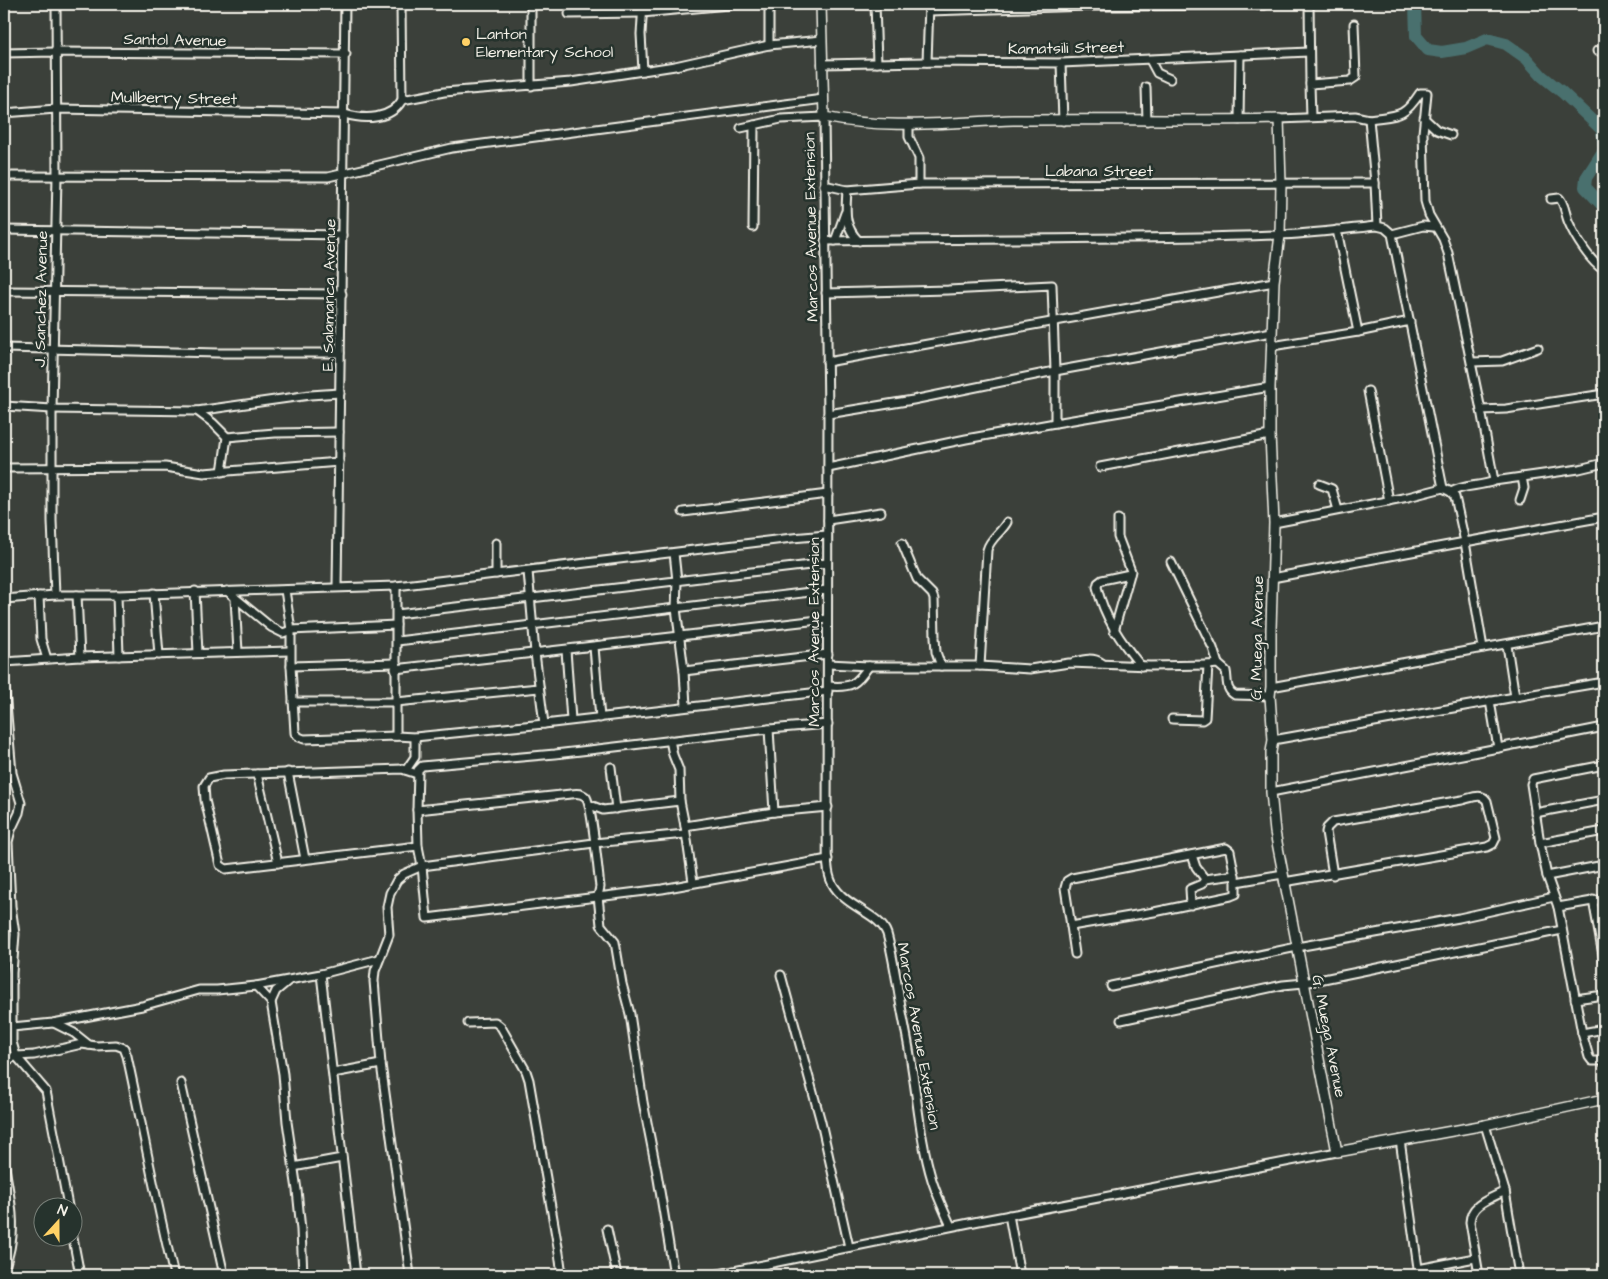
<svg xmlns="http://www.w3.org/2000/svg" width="1608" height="1279" font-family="'Architects Daughter',sans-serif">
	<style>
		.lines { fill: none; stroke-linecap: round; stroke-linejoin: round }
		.river { stroke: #4a6f6e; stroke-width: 12 }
		.minor-casing { stroke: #f4f1e8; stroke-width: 11 }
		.tertiary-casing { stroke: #f4f1e8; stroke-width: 12 }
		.minor { stroke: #26332d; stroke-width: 7 }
		.tertiary { stroke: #26332d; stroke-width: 9 }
		.poi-dot { fill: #ffd166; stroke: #26332d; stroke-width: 2 }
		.labels { text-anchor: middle; stroke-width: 5; stroke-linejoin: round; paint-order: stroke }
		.poi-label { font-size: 16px; fill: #f4f1e8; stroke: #26332d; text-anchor: start }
		.street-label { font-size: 16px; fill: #f4f1e8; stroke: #26332d }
	</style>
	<rect width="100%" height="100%" fill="#3b403a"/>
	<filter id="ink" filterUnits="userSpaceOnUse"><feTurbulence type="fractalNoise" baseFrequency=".02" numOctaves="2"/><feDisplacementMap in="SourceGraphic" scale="10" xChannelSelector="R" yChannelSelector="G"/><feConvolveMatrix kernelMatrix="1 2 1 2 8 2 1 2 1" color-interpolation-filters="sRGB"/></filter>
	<g filter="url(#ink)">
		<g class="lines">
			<polyline class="river" points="1415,4 1416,36 1428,50 1442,52 1466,48 1487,39 1506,44 1526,58 1542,76 1562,92 1602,130 1604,150 1586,178 1585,187 1604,207"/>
			<g class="minor-casing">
				<g id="minor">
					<polyline points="401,4 402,100"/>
					<polyline points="531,4 531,86"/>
					<polyline points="643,4 641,34 643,71"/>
					<polyline points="769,4 769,45"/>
					<polyline points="875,4 877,63"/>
					<polyline points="1309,4 1310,84"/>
					<polyline points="929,11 1089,6 1265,5"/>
					<polyline points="569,14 642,13 739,4"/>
					<polyline points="1597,51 1604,50"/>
					<polyline points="4,53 55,52 346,54"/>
					<polyline points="1150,60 1157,73 1170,79"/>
					<polyline points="927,62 929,4"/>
					<polyline points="1061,63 1063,121"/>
					<polyline points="822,64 927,62 1061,63 1309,52"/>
					<polyline points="1146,87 1147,121"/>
					<path d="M4,113L56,109L345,114C364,120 391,120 402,100L444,92L571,82L675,66L769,45L822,40"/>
					<polyline points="1311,117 1310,84 1350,81 1356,77 1354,24"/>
					<polyline points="1424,118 1437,130 1451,135"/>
					<polyline points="1279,119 1355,116 1369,119 1375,183 1377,226 1385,228 1392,234 1443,488"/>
					<path d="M1369,119C1397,115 1403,119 1420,93H1427L1423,133L1425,201L1429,215L1443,239L1448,253L1481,410L1506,409L1604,394"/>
					<polyline points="1239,120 1240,55"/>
					<polyline points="909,124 909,137 919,158 919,184"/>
					<path d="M741,128L781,119L824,117L828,414L827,831C828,847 825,869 832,883C845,908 880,913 887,934C893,956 896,978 900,1001C904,1023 909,1046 912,1068C918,1105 921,1144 932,1180C937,1196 944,1211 951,1226"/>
					<polyline points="4,176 328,177 452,148 823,99"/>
					<polyline points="824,185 847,190 919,184 1375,183"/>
					<path d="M847,190C846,209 843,226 859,241"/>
					<path d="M1551,199L1559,198C1565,203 1565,215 1569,223C1575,237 1591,263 1604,270"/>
					<polyline points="753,227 754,125"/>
					<polyline points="4,230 342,235"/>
					<polyline points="1337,230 1358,332"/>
					<polyline points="1392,234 1423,226 1434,227"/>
					<path d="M825,241C976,238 1128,240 1279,235C1311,234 1344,229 1377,226"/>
					<polyline points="835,241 845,213"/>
					<polyline points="4,291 342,294"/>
					<polyline points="826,293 948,290 1052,285 1055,371 1055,423"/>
					<polyline points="1272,346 1358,332 1410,321"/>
					<polyline points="4,348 218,353 340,353"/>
					<polyline points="827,362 1274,282"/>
					<polyline points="1472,362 1502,361 1538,348"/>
					<polyline points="1368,391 1389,501"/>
					<polyline points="4,406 52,409 197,411 310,395 340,393"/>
					<polyline points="197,411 213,423 227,437 222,472"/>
					<polyline points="828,414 913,400 1055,371 1272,332"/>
					<polyline points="227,437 275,433 339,432"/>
					<polyline points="1100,467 1270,435"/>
					<polyline points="4,468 165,467 204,473 339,462"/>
					<polyline points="828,468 966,439 1055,423 1270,387"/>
					<polyline points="1494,481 1579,469 1604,463"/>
					<polyline points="1319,484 1332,489 1338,510"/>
					<path d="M1451,492C1465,484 1480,487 1494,481L1481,410"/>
					<polyline points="1520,500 1524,488 1522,477"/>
					<polyline points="683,512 828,494"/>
					<polyline points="828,520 881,512"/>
					<polyline points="496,543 496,574"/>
					<polyline points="902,543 917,579 932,594 934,599 935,637 936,652 941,666"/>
					<polyline points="674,553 677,581 676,608 684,671 686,706"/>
					<polyline points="1171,562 1213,648 1218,664"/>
					<polyline points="528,571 535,653 544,724"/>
					<path d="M1130,574L1102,580L1098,583L1097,587C1104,617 1121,642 1141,666"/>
					<polyline points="1272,578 1465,542 1455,497 1451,492 1443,488 1408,497 1274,523"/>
					<polyline points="337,587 345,4"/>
					<polyline points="285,590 291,630 291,666 295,733 299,737 304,739 396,736 415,737 544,724 828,691"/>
					<polyline points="195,591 198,653"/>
					<polyline points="227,591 271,627 283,633 291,630 396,625"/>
					<polyline points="154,593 159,655"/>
					<polyline points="55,595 52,521 52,409 57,176 56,4"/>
					<polyline points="77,595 80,657"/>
					<polyline points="117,595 119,656"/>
					<polyline points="39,596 41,639 47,659"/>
					<polyline points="235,598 238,652"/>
					<polyline points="4,599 55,595 117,595 396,586 792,538 827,535"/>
					<polyline points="397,614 827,563"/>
					<polyline points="1114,631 1131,571 1118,537 1118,519"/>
					<polyline points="397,641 827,590"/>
					<polyline points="1507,645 1515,697 1604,682"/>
					<polyline points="594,647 600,718"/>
					<polyline points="1483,648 1604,626"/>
					<polyline points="566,650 571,720"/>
					<polyline points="4,662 80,657 290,651"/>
					<path d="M1074,662C1085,659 1093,657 1102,663"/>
					<polyline points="828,664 869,666 980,666 1030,669 1069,663 1150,666 1208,665"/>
					<polyline points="291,666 396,663"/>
					<path d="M980,666L987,550C990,538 1001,533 1007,522"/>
					<polyline points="395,669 827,619"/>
					<polyline points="684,671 828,654"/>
					<polyline points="4,680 12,773 21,803 19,813 11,830 8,842 11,906 15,934 12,973 12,1027 4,1028"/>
					<path d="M828,686C852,688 855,685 869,666"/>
					<polyline points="1271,687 1483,648 1465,542 1604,517"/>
					<polyline points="293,702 396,702 539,688"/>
					<path d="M1172,719L1202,720L1205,718L1208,665L1218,664L1226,671C1228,680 1225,690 1235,695L1270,696"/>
					<polyline points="769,729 774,812"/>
					<polyline points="396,736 396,586"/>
					<polyline points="670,740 673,755 679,770 680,801"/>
					<polyline points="1273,740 1515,697"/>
					<polyline points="1498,748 1604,727"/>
					<polyline points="1604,765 1533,779 1531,784 1540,843 1547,876 1558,907 1582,1033 1589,1057 1592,1061 1604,1061"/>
					<polyline points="611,767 616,809"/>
					<polyline points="406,770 415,757 415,737"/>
					<polyline points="288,772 305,859"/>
					<polyline points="257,774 278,863"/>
					<polyline points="417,774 402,769 224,775 209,778 204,786 205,800 220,865 226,869 418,846"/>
					<polyline points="1271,792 1498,748 1490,701"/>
					<polyline points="590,805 603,810 680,801 685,826"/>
					<path d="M417,810L571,794C576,793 582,793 586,797C592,805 598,871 600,887L598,896L601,925L615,942L622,984L630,1014L643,1102L657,1173L674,1275"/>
					<polyline points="1535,813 1604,800"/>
					<polyline points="1540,843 1604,831"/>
					<polyline points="828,859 662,889 427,918 422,866 418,846 417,810 418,770 422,766 555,754 769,729 828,724"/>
					<polyline points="1547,876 1604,865"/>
					<polyline points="1205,879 1235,875"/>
					<polyline points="693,882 685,826 774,812 828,807"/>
					<polyline points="1236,882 1230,851 1226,848 1072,878 1067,881 1065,888 1071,926 1154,912 1231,896 1236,894 1236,882 1283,874"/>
					<path d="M1284,882L1487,847L1493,844L1496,838L1487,801C1482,792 1471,798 1462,800L1333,822L1327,828L1326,832L1333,875"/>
					<polyline points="1593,900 1604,961"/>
					<polyline points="1191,905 1190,889 1202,884 1205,879 1196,867 1192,855"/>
					<polyline points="1558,907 1604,899"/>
					<polyline points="1071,926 1075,954"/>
					<polyline points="321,974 356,1275"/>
					<polyline points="781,975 821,1122 849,1247"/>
					<polyline points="256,986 271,1002 283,1074 287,1122 297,1190 301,1230 303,1275"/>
					<polyline points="1111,986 1297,947 1459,918 1554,897"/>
					<polyline points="1575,999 1604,995"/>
					<polyline points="271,1002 276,991 288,981"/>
					<polyline points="1121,1020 1283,985 1304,983 1562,930"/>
					<polyline points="54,1023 74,1033 89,1045"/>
					<polyline points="468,1023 495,1022 501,1027 526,1071 529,1080 559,1253 562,1275"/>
					<polyline points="1582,1033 1604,1029"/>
					<path d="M4,1062L16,1056L34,1055L82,1044L96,1046L116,1045L124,1048L127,1056C143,1129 156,1203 174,1275"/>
					<polyline points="333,1073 381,1064"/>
					<polyline points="181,1083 224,1275"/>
					<polyline points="1400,1140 1419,1275"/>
					<path d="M4,1159C7,1186 16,1216 11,1243C10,1252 7,1261 4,1270"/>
					<polyline points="293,1167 342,1158"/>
					<polyline points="1505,1191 1519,1275"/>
					<polyline points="68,1206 46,1091 16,1056 12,1042 12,1027 53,1023 142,1006 199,990 217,990 256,986 321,974 379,959"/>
					<polyline points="1009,1215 1020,1275"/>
					<polyline points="607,1229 617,1275"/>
					<polyline points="72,1233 80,1275"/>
					<polyline points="1418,1269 1475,1258"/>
					<polyline points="410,1275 381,1064 374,981 375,971 389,935 387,907 390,893 397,880 404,874 422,866 594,843 685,834"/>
					<polyline points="714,1275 979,1221 1337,1152"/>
					<path d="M1479,1275L1470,1222C1471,1203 1491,1199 1505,1191L1485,1125"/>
				</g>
			</g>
			<g class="tertiary-casing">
				<path id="tertiary" d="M821,4L824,117C886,130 951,122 1013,120C1102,119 1190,121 1279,119L1281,184L1280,235L1274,282L1270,387V435L1274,523L1271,629V687L1270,696L1273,740L1271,752V792L1275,832L1337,1152L1485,1125L1604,1099"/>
			</g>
			<use href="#minor" class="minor"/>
			<use href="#tertiary" class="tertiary"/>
		</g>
	</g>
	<circle class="poi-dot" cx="466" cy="42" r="5"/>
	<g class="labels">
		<g class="poi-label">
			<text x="476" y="39">Lanton<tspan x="476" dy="18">Elementary School</tspan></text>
		</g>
		<g class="street-label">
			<text transform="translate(175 39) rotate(1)" y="6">Santol Avenue</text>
			<text transform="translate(1066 47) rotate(-1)" y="6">Kamatsili Street</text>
			<text transform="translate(174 97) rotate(1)" y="6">Mullberry Street</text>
			<text x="1099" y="176">Labana Street</text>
			<text transform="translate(810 227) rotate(-91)" y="6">Marcos Avenue Extension</text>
			<text transform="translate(328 295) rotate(-89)" y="6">E. Salamanca Avenue</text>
			<text transform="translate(40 299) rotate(-89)" y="6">J. Sanchez Avenue</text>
			<text transform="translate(813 632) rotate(-90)" y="6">Marcos Avenue Extension</text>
			<text transform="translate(1256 638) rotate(-89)" y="6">G. Muega Avenue</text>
			<text transform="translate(920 1036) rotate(80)" y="6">Marcos Avenue Extension</text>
			<text transform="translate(1330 1036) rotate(79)" y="6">G. Muega Avenue</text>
		</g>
	</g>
	<rect width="1608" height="1279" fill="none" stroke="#26332d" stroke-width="20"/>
	<rect x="10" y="10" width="1588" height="1259" fill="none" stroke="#f4f1e8" stroke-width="2" filter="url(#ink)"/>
	<g transform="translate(58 1222) rotate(21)"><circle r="24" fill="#26332d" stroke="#787f78"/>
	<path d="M0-4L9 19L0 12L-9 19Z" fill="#ffd166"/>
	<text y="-8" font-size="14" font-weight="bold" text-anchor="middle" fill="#f4f1e8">N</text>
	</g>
</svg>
